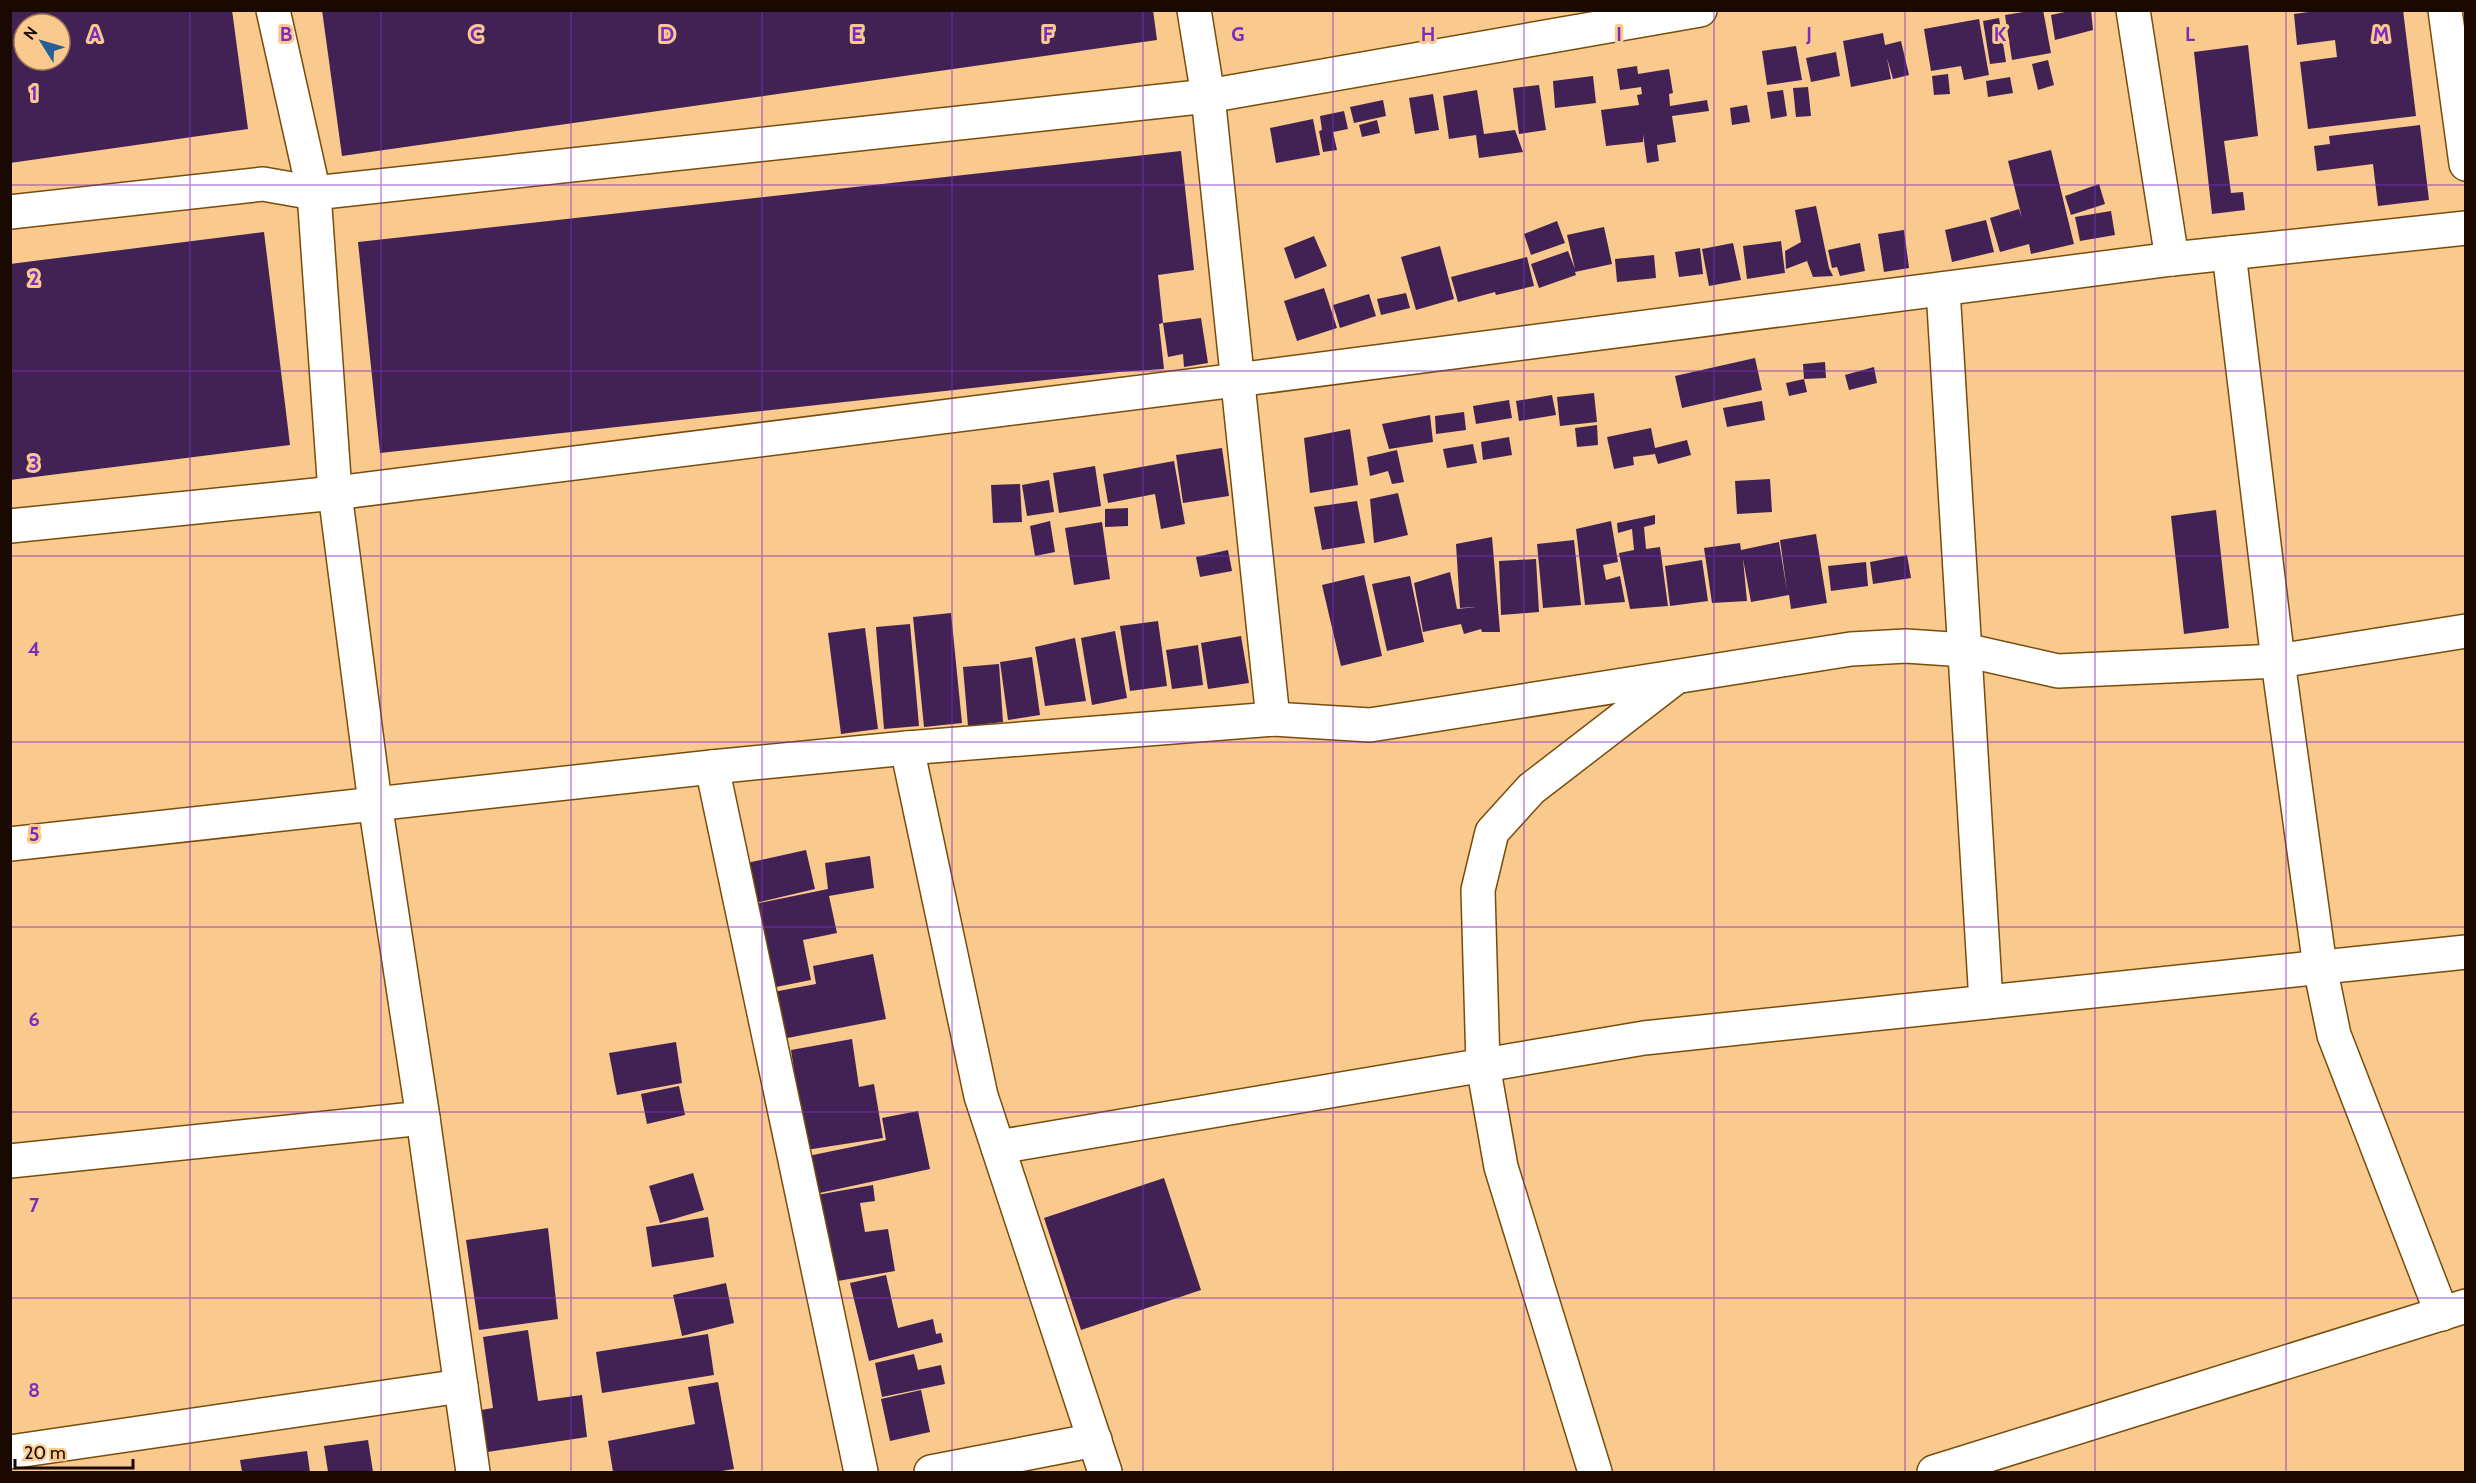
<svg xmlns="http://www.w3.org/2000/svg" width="2476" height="1483" font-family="Cabin,sans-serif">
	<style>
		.building { fill: #422255; fill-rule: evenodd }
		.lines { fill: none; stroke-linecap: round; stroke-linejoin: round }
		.street-casing { stroke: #774d0c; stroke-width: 36 }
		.street { stroke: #fff; stroke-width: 33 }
		.grid { fill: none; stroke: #7b2cbf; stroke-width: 1.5; stroke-opacity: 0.55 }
		.grid-label { font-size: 20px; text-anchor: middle; font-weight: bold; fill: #7b2cbf; stroke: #fac98e; stroke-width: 6; stroke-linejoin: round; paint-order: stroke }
	</style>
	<rect width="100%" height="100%" fill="#fac98e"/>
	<g class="building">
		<path d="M10,10H232L248,129L10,163ZM24,24H60V60H24Z"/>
		<polygon points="322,10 1153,10 1157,40 342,156"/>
		<polygon points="2035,10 2043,10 2051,53 2012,60 2005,15"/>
		<polygon points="2074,10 2091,10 2093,30 2055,40 2051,15"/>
		<polygon points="2323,10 2403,10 2416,116 2308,129 2300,62 2337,57 2335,40 2297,45 2294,14"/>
		<polygon points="1999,18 2006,62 1990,64 1983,21"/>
		<polygon points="1979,19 1989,75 1964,80 1961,66 1931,71 1924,29"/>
		<polygon points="1883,33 1885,45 1901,41 1909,75 1893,79 1887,58 1891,79 1851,87 1843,41"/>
		<polygon points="2248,45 2258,136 2224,141 2231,193 2243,192 2245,210 2212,214 2194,52"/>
		<polygon points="1796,46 1802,80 1767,85 1762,51"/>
		<polygon points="1836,52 1840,76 1811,82 1806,58"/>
		<polygon points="2048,60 2054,85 2038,90 2032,64"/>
		<polygon points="1637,66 1638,74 1669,69 1673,93 1669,94 1670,106 1707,100 1709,111 1672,116 1676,142 1657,145 1659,161 1647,163 1643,134 1643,142 1606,146 1601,110 1639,105 1637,95 1642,94 1641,87 1620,90 1617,69"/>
		<polygon points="1948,74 1950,94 1934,95 1932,76"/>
		<polygon points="1593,76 1596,103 1555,108 1553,81"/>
		<polygon points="2010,77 2013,93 1988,97 1986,81"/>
		<polygon points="1539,85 1546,130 1519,134 1513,88"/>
		<polygon points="1808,87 1811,116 1796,117 1793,88"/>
		<polygon points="1477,90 1484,134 1515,130 1523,152 1479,158 1476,135 1449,139 1443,96"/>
		<polygon points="1783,90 1787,116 1771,119 1767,92"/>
		<polygon points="1433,94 1439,130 1415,134 1409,98"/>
		<polygon points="1383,100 1386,116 1354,123 1350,107"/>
		<polygon points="1747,105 1750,122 1732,125 1730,108"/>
		<polygon points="1344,111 1348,129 1333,132 1337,150 1323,152 1319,131 1322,130 1320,116"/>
		<polygon points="1313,119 1320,155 1276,163 1270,128"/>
		<polygon points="1377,120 1380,133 1362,137 1359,125"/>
		<polygon points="2420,125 2429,200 2378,206 2373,164 2317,171 2314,146 2330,144 2329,136"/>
		<polygon points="2051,150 2074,244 2031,254 2029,244 2000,252 1990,218 2019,209 2022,218 2008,161"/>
		<polygon points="1181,151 1194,270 1158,275 1163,323 1201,318 1208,363 1184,367 1183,354 1168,357 1163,323 1159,324 1164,369 1118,372 380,453 358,242"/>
		<polygon points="2099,184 2105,204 2071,215 2065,196"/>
		<polygon points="1816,206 1829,268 1833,276 1813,277 1807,261 1786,269 1785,251 1801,242 1795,210"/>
		<polygon points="2111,211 2115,235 2080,241 2075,217"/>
		<polygon points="1986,220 1994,252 1952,262 1945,230"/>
		<polygon points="1557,221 1565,243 1531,255 1524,234"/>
		<polygon points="1604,227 1612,264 1575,272 1576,275 1539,288 1531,264 1568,251 1575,269 1567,235"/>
		<polygon points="1904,230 1909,268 1884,272 1878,234"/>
		<polygon points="264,232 290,445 10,480 10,264"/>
		<polygon points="1314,236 1327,266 1295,279 1284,248"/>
		<polygon points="1781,241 1785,273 1747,279 1743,246"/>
		<polygon points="1733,243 1741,280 1709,286 1702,249"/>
		<polygon points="1860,243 1865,271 1840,276 1837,267 1832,268 1828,250"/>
		<polygon points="1440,246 1454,299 1416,310 1401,257"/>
		<polygon points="1700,248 1703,274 1679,277 1675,252"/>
		<polygon points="1654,255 1656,278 1617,282 1615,259"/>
		<polygon points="1527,257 1534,286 1496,295 1495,292 1458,302 1451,277"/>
		<polygon points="1324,288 1337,328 1297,341 1284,301"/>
		<polygon points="1406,293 1410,308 1381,315 1377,299"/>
		<polygon points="1369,294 1376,316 1340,328 1333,305"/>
		<polygon points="1755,358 1762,390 1682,408 1675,376"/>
		<polygon points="1825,362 1826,378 1804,379 1807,392 1789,396 1786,383 1804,379 1803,364"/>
		<polygon points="1874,367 1877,383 1849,390 1845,375"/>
		<polygon points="1594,393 1597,422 1560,426 1557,397"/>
		<polygon points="1552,395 1556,415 1519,421 1516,401"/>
		<polygon points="1509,400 1512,418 1476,424 1473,406"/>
		<polygon points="1762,401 1765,420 1727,427 1723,408"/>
		<polygon points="1464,412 1466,430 1436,434 1435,416"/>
		<polygon points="1430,415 1433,442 1389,449 1382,424"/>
		<polygon points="1597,425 1598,445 1577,447 1575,428"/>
		<polygon points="1651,428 1655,448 1687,440 1691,455 1658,464 1655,454 1633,457 1634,465 1614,469 1607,437"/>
		<polygon points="1350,429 1358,485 1310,493 1304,438"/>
		<polygon points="1509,437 1512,455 1483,460 1481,442"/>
		<polygon points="1473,444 1477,463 1447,468 1443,449"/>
		<polygon points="1222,448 1229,496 1183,503 1176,455"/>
		<polygon points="1397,450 1404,482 1392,484 1388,471 1370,476 1367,457"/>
		<polygon points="1174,461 1185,524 1161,529 1155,494 1108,503 1103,474"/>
		<polygon points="1095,466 1101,506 1059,513 1053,473"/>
		<polygon points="1770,479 1772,512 1737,514 1735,481"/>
		<polygon points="1049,480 1054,512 1027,516 1022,485"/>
		<polygon points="1020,484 1022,522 993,523 991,485"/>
		<polygon points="1398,493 1408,535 1374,543 1370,499"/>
		<polygon points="1357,501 1365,543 1322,550 1314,507"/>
		<polygon points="1128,508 1128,526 1105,527 1105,509"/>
		<polygon points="2216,510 2229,628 2184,634 2171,516"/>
		<polygon points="1655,515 1655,524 1644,527 1646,549 1660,547 1668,606 1630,609 1619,553 1634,550 1632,529 1618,533 1617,523"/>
		<polygon points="1050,521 1055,552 1035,556 1030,526"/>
		<polygon points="1611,521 1618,562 1603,565 1606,580 1620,576 1625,602 1585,605 1576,529"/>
		<polygon points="1102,522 1110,579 1074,585 1065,528"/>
		<polygon points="1816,534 1827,603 1791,609 1789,595 1751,602 1743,559 1747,601 1712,603 1704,548 1740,543 1741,550 1779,542 1787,591 1780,540"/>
		<polygon points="1492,537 1500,632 1482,632 1481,629 1464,634 1461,624 1423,632 1414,583 1450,572 1457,609 1476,607 1460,608 1456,544"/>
		<polygon points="1574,540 1581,605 1543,608 1537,544"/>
		<polygon points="1228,550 1232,571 1200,577 1196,557"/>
		<polygon points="1907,555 1911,578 1873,584 1870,562"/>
		<polygon points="1536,559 1539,612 1501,615 1499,561"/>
		<polygon points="1702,560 1708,601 1670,606 1665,566"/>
		<polygon points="1866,562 1868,586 1831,591 1828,566"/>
		<polygon points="1364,575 1382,656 1341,666 1322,585"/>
		<polygon points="1410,576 1424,642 1387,651 1372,584"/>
		<polygon points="951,613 962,723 924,727 913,617"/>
		<polygon points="1158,621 1167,686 1130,691 1120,626"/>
		<polygon points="910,624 919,726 884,729 876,627"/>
		<polygon points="865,628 878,729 841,734 828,633"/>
		<polygon points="1115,631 1127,698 1092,705 1081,638"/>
		<polygon points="1241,636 1249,683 1208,689 1201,643"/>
		<polygon points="1075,638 1086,701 1045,706 1035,647"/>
		<polygon points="1198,645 1203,685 1172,689 1166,650"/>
		<polygon points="1032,657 1040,715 1008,720 1000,662"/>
		<polygon points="999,664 1003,722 968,726 963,667"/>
		<polygon points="806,850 815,889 751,904 742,864"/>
		<polygon points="870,856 874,888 829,896 837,933 803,940 811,980 771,988 754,904 828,889 825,863"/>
		<polygon points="873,954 886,1019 782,1039 773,992 816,984 813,966"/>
		<polygon points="852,1039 859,1087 874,1084 883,1138 806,1150 791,1050"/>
		<polygon points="676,1042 682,1083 617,1095 609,1053"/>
		<polygon points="679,1086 685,1115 647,1124 641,1094"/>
		<polygon points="918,1111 930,1169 815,1194 808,1156 886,1140 882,1118"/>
		<polygon points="693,1173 704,1210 660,1223 649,1186"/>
		<polygon points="1164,1178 1201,1290 1081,1330 1044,1218"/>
		<polygon points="873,1185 875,1201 860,1203 865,1232 888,1229 895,1271 832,1282 805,1197"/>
		<polygon points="708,1217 714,1257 652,1267 646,1227"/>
		<polygon points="548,1228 558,1319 479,1330 466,1240"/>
		<polygon points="886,1275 898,1328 933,1319 936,1334 941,1333 943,1342 869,1361 850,1283"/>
		<polygon points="726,1283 734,1323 682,1336 673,1295"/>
		<polygon points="528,1330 538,1401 582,1395 587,1437 481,1453 475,1411 493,1408 483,1337"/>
		<polygon points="708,1334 714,1375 602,1393 596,1352"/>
		<polygon points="914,1354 918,1370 941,1365 945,1384 882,1397 875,1363"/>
		<polygon points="718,1382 734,1469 716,1472 613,1472 608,1441 695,1424 688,1387"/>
		<polygon points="921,1390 930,1432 890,1441 881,1399"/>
		<polygon points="368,1440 373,1472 328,1472 324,1446"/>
		<polygon points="307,1451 310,1472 242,1472 240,1460"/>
	</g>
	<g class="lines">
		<g class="street-casing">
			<g id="street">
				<polyline points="273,10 314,193 335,493 375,803 423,1118 473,1472"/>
				<polyline points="1194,10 1208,96 1273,719"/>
				<polyline points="2133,10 2172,259"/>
				<polyline points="2445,10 2466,164"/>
				<polyline points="10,212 263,184 314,193 1208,96 1700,10"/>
				<polyline points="2229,253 2278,661 2320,967 2334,1035 2442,1314"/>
				<polyline points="1943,289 1986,1002"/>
				<polyline points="10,526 335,493 1237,380 2172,259 2466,228"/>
				<polyline points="907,748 981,1096 1105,1472"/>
				<polyline points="712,767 861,1472"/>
				<polyline points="10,844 712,767 907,748 1273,719 1370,725 1851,649 1906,646 1965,650 2058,671 2278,661 2466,631"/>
				<polyline points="998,1147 1644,1038 2466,952"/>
				<polyline points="10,1161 423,1118"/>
				<polyline points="10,1452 461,1386"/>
				<polyline points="931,1472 1095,1440"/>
				<polyline points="1595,1472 1501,1167 1483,1065 1478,890 1492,832 1531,789 1675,678"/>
				<polyline points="1934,1472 2466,1306"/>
			</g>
		</g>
		<use href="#street" class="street"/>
	</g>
	<path class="grid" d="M190,10V1472M381,10V1472M571,10V1472M762,10V1472M952,10V1472M1143,10V1472M1333,10V1472M1524,10V1472M1714,10V1472M1905,10V1472M2095,10V1472M2286,10V1472M10,185H2466M10,371H2466M10,556H2466M10,742H2466M10,927H2466M10,1112H2466M10,1298H2466"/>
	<g class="grid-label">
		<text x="95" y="41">A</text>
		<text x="286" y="41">B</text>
		<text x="476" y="41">C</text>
		<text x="667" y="41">D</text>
		<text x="857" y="41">E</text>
		<text x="1048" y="41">F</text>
		<text x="1238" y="41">G</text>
		<text x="1428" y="41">H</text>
		<text x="1619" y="41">I</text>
		<text x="1809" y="41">J</text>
		<text x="2000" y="41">K</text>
		<text x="2190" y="41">L</text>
		<text x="2381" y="41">M</text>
		<text x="34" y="100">1</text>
		<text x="34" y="285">2</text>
		<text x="34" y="470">3</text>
		<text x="34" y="656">4</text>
		<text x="34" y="841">5</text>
		<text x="34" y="1026">6</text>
		<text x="34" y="1212">7</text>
		<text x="34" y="1397">8</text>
	</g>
	<rect width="2476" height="1483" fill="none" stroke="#1a0900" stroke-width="24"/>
	<g transform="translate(42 42) rotate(307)"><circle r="28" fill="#fac98e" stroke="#a07c55" stroke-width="1.5"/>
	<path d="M0-4.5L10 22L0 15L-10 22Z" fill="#265e96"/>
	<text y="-9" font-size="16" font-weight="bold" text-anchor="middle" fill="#1a0900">N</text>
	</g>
	<path d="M15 1459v9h118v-9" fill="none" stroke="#1a0900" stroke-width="3"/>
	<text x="24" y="1459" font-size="18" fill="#1a0900" stroke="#fac98e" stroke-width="4.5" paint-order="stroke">20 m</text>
</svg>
